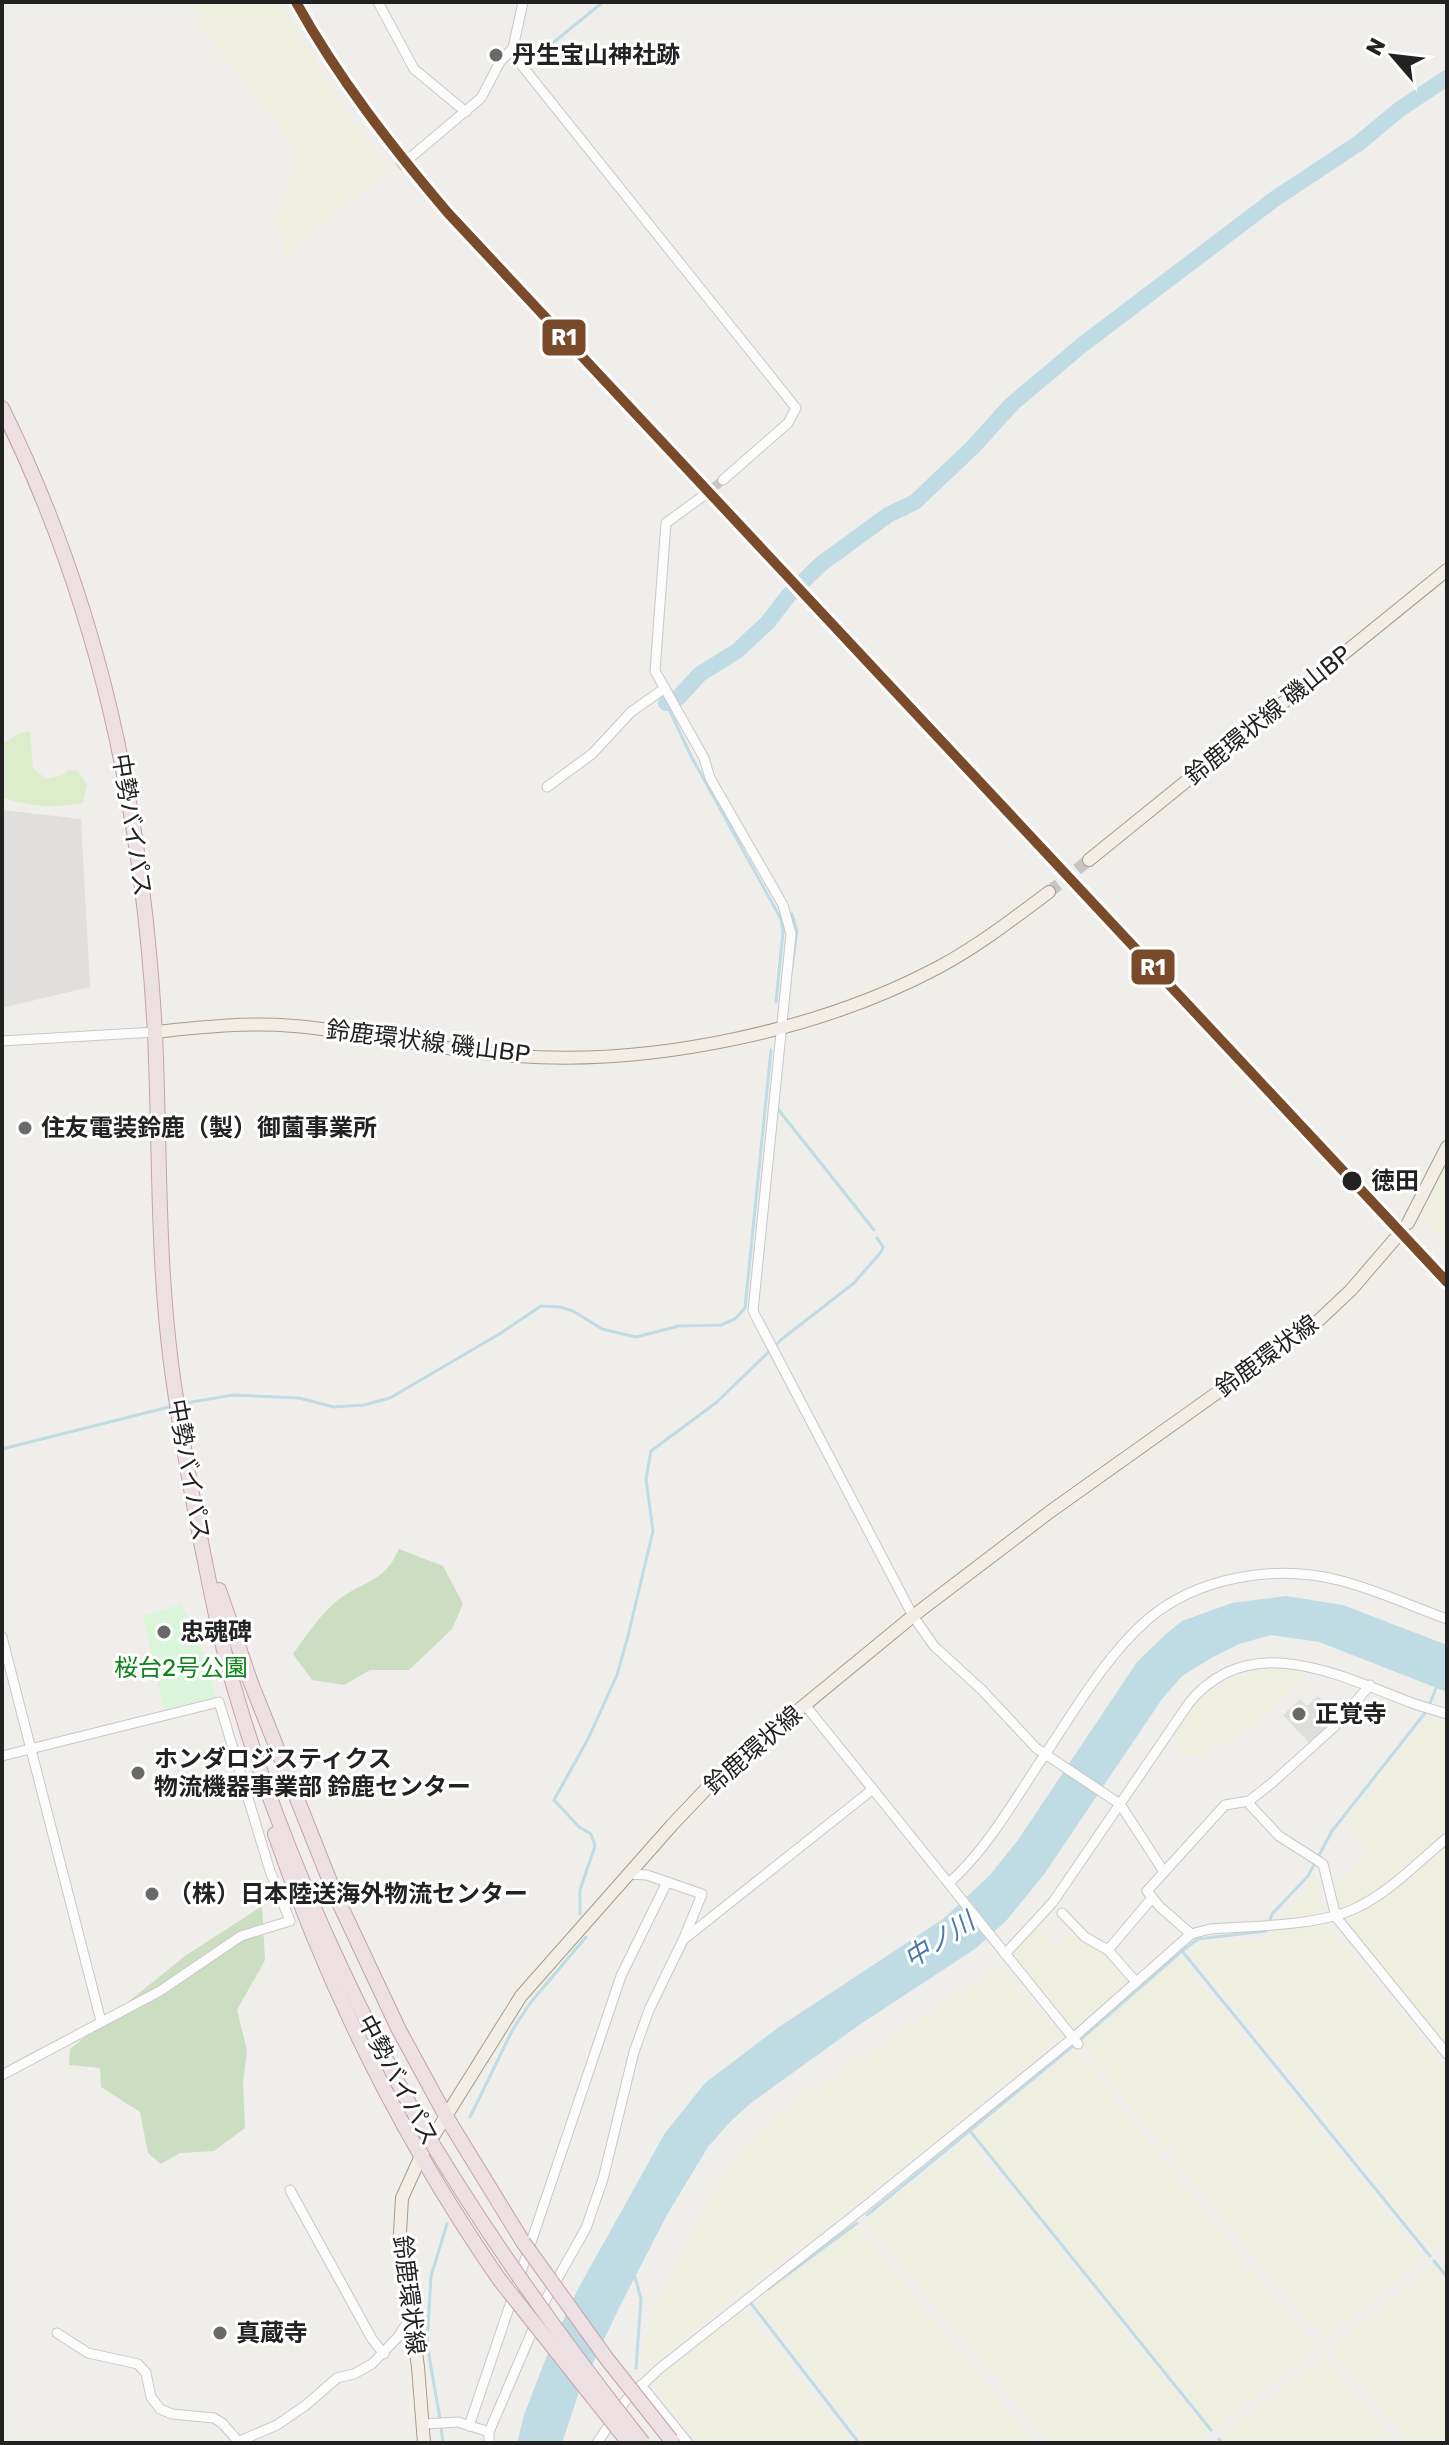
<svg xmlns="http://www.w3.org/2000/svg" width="1449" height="2445" font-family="Rubik,'Noto Sans JP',sans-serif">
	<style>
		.religious { fill: #dededc }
		.farmland { fill: #efefdf }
		.grass { fill: #ddeccb }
		.forest { fill: #cbdec1 }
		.park { fill: #daf5da }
		.parking { fill: #e0dfde }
		.water { fill: #bfdbe3 }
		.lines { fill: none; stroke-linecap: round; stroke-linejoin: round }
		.stream { stroke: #bfdbe3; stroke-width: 3 }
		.river { stroke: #bfdbe3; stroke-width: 16 }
		.minor-tunnel { stroke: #c7c5c3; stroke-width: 9; stroke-dasharray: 9 4.5; stroke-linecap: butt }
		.major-tunnel { stroke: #c7c5c3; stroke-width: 12; stroke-dasharray: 12 6; stroke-linecap: butt }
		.minor-casing { stroke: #c9c8c7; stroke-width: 11 }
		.major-casing { stroke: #a79c86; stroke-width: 14 }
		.highway-casing { stroke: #c5a2ac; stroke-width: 16 }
		.minor { stroke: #fdfcfc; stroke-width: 9 }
		.major { stroke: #f3ede7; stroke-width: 12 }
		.highway { stroke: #ece0e2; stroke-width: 14 }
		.highway-bridge-casing { stroke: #c5a2ac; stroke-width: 16; stroke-linecap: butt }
		.highway-bridge { stroke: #ece0e2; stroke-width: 14 }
		.rail-1-casing { stroke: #fff; stroke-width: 16 }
		.rail-1 { stroke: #7a4b2a; stroke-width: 10 }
		.poi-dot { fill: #6a6968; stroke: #fff; stroke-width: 3 }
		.stop-dot { fill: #222; stroke: #fff; stroke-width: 3 }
		.labels { text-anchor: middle; stroke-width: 6; stroke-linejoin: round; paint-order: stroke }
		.poi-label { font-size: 24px; font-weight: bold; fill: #222; stroke: #fff; text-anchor: start }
		.street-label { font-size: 24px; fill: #222; stroke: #fff }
		.stop-label { font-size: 24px; font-weight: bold; fill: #222; stroke: #fff; text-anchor: start }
		.park-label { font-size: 24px; fill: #0c8416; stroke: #fff }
		.water-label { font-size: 26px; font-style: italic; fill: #4a7aab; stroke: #fff }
		.line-badge { stroke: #fff; stroke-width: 3 }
		.badge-label { font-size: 22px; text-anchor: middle; font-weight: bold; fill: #fff }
	</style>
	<rect width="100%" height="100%" fill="#f0eeeb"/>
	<polygon class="religious" points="1318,1696 1328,1706 1322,1711 1329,1720 1324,1725 1329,1730 1311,1745 1283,1715 1300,1699 1307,1706"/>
	<g class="farmland">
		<polygon points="193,2 279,2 345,111 389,171 295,246 288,256 282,254 287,233 272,225 272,221 284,211 289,182 300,153 206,33 197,32 192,19 196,10"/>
		<polygon points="1447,1158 1447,1245 1419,1214"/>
		<polygon points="1270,1669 1293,1670 1308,1675 1259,1721 1200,1759 1196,1753 1188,1758 1171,1737 1175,1727 1198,1698 1232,1678"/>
		<polygon points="1430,1716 1447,1722 1447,1831 1366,1899 1344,1908 1336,1907 1332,1886 1368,1854 1346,1821"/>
		<polygon points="1447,1847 1447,2046 1347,1927 1351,1918 1394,1892"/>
		<polygon points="1315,1872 1325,1907 1322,1912 1280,1919 1278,1917 1305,1889"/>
		<polygon points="1327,1925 1447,2071 1447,2239 1432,2251 1190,1952 1201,1944 1267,1938 1273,1932"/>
		<polygon points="1038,1926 1055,1946 1073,1931 1084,1943 1104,1953 1128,1981 1072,2029 1013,1956"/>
		<polygon points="1179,1957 1424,2258 1323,2340 1125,2099 1081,2041"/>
		<polygon points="1000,1966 1062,2036 865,2197 729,2301 656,2361 641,2360 653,2309 711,2197 742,2150 778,2115"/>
		<polygon points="1074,2049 1316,2349 1214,2429 973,2133"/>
		<polygon points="967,2139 1209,2433 1197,2443 1049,2443 865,2221"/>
		<polygon points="856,2226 943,2331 1035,2443 866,2443 755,2303"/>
		<polygon points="1431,2266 1447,2284 1447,2443 1410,2443 1330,2349"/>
		<polygon points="743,2309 852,2443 700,2443 652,2383"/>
		<polygon points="1324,2357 1395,2443 1226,2443 1220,2436"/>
	</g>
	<path class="grass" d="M30,731L33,768L46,779L63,775L69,770L78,771L87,784L83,803C55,808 28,807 2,797V744L20,733Z"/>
	<g class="forest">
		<path d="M399,1549L443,1566L463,1604L452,1629L409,1670H370L344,1685L312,1680L293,1654C307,1635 320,1614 338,1600C366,1579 383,1584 399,1549Z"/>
		<polygon points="262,1906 265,1960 237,2010 247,2050 243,2083 245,2128 214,2151 180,2153 161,2164 148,2153 140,2112 101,2087 100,2068 69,2065 70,2049 185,1956"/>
	</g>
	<polygon class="park" points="181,1604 198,1635 216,1697 164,1709 143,1616"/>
	<polygon class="parking" points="2,810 81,819 90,987 2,1008"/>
	<polygon class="water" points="1286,1596 1343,1605 1447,1645 1447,1692 1319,1642 1271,1635 1239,1644 1213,1657 1182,1676 1162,1699 1045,1873 1006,1921 975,1949 859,2025 751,2103 730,2122 708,2147 668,2213 621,2304 579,2392 562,2443 517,2443 524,2415 549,2350 578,2289 665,2133 705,2083 779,2027 943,1919 990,1875 1018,1840 1137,1662 1167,1633 1182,1621 1232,1603"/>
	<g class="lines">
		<g class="stream">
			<polyline points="527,64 603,2"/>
			<polyline points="666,703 692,758 781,919 783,932 776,1002"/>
			<polyline points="792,967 797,931 792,914"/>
			<polyline points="777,1108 874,1230"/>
			<polyline points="180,1404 233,1395 299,1398 334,1407 364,1405 390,1398 501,1333 541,1306 560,1307 573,1311 602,1329 636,1337 679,1326 721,1325 735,1319 745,1308 771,1050"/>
			<polyline points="2,1449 173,1406"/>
			<polyline points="1430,1703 1436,1688"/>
			<polyline points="1425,1713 1332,1831 1308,1876 1272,1914 1266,1931 1198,1939 1182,1951 1430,2256"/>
			<polyline points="580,1914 580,1890 595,1846 591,1834 579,1827 554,1800 588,1739 617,1675 628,1636 653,1531 646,1479 651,1451 717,1402 782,1339 854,1283 881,1252 883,1247 877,1238"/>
			<polyline points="470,2117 513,2029 531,2002 586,1937"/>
			<polyline points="970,2131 1211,2430"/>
			<polyline points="867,2215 1073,2046 1182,1951"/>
			<polyline points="1434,2261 1447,2277"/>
			<polyline points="635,2277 641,2299 636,2368"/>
			<polyline points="768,2289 857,2223"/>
			<polyline points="752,2301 750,2302 859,2443"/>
			<polyline points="440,2419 427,2344 431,2276 447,2224"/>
			<polyline points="441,2427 443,2443"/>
			<polyline points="1219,2439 1222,2443"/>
		</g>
		<polyline class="river" points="666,703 677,699 700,674 737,651 768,622 788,596 821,564 888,515 915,502 972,448 1012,404 1082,345 1276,198 1359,143 1400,109 1447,78"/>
		<g class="minor-tunnel">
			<polyline points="398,167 411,157"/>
			<polyline points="703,496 723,480"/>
		</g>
		<g class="major-tunnel">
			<polyline points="1049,892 1089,860"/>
			<polyline points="1394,1240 1408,1223"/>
		</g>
		<g class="minor-casing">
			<g id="minor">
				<polyline points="378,2 414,69 466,112"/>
				<polyline points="513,48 519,62 796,408 788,423 723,480"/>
				<polyline points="411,157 481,98 500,62 513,48 523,2"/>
				<polyline points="703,496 666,523 655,671 704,758 710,778 783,905 791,934 753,1311 913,1616 934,1646 982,1690 1036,1748 1120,1804 1164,1872"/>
				<polyline points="547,787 592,754 631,712 665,688"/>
				<polyline points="2,1041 155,1032"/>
				<polyline points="2,1637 101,2021"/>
				<polyline points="805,1705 1078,2044"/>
				<polyline points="2,1756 219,1702 270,1871 290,1921 241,1936 160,1991 2,2075"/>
				<polyline points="1249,1801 1251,1806 1279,1836 1323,1864 1336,1917 1447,2054"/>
				<polyline points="629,1874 647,1875 702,1894 684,1938"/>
				<path d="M949,1883C989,1847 1014,1800 1044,1756C1075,1710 1105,1657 1147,1620C1197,1577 1275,1564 1338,1580C1375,1589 1411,1606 1447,1619"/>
				<polyline points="1062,1913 1085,1937 1108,1950 1136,1982"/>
				<polyline points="1191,1934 1160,1907 1147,1891 1225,1805 1249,1801 1272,1783 1334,1727 1370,1685"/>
				<polyline points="1108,1950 1152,1898"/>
				<path d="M1005,1954L1053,1902L1189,1703C1250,1628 1340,1676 1412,1703C1423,1707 1435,1710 1447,1714"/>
				<polyline points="290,2190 372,2339 384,2354"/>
				<polyline points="57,2333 88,2353 138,2364 146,2373 151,2397 160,2409 172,2414 214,2418 222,2423 238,2441"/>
				<polyline points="641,2385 688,2443"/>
				<polyline points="425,2424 458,2422 489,2432"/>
				<polyline points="469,2426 621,1976 667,1882"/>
				<polyline points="235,2443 277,2425 306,2405 337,2378 354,2374 372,2364 398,2337 412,2315"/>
				<polyline points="489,2443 489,2432 546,2299 586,2228 603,2179 634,2052 649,2010 683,1940 873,1789"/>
				<path d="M597,2443L626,2400L659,2369L857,2213L1073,2038L1191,1934L1210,1929C1252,1926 1322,1926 1358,1907C1391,1891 1419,1861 1447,1838"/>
			</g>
		</g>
		<g class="major-casing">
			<g id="major">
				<polyline points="1089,860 1447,570"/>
				<path d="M155,1032C201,1027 247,1022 294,1026C368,1032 441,1051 516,1056C652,1066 819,1031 939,967C978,946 1013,919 1049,892"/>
				<polyline points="1408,1223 1447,1147"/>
				<polyline points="424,2443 418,2367 400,2233 402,2198 421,2156 521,1996 672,1825 708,1787 756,1745 913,1616 1051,1511 1318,1321 1351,1290 1394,1240"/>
			</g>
		</g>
		<g class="highway-casing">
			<g id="highway">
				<path d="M2,408C100,607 143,813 155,1034C160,1143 157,1254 171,1363C179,1424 190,1485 202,1547C212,1596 221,1645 236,1694C278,1839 342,1978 413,2111"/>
				<polyline points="219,1590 251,1683 335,1894 399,2030 447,2118 523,2242"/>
				<path d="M275,1834C329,1991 405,2143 499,2279"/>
			</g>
		</g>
		<use href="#minor" class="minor"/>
		<use href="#major" class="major"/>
		<use href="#highway" class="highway"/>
		<g class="highway-bridge-casing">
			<g id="highway-bridge">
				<path d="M413,2111C481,2228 559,2337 643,2443"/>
				<polyline points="523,2242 607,2359 671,2440"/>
				<polyline points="499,2279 629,2443"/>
			</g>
		</g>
		<use href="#highway-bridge" class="highway-bridge"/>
		<g class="rail-1-casing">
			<path id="rail-1" d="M296,2C338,78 392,147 448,213L1447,1282"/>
		</g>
		<use href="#rail-1" class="rail-1"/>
	</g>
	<g class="poi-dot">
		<circle cx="496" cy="55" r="8"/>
		<circle cx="25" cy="1128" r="8"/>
		<circle cx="164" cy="1632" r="8"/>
		<circle cx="1299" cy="1714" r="8"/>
		<circle cx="138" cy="1773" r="8"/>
		<circle cx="152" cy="1894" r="8"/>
		<circle cx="220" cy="2333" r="8"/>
	</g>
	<circle class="stop-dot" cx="1352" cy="1181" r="11"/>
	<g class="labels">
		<g class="poi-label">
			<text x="512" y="63">丹生宝山神社跡</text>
			<text x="41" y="1136">住友電装鈴鹿（製）御薗事業所</text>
			<text x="180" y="1640">忠魂碑</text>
			<text x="1315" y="1722">正覚寺</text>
			<text x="154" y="1767">ホンダロジスティクス<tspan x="154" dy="28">物流機器事業部 鈴鹿センター</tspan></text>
			<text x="168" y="1902">（株）日本陸送海外物流センター</text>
			<text x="236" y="2341">真蔵寺</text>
		</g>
		<g class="street-label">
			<text transform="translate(1268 715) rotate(-39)" y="8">鈴鹿環状線 磯山BP</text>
			<text transform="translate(132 825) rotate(81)" y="8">中勢バイパス</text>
			<text transform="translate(428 1042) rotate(7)" y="8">鈴鹿環状線 磯山BP</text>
			<text transform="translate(1267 1356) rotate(-36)" y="8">鈴鹿環状線</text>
			<text transform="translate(189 1470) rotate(80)" y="8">中勢バイパス</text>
			<text transform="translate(753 1750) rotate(-41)" y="8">鈴鹿環状線</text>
			<text transform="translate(398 2080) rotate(62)" y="8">中勢バイパス</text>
			<text transform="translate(409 2295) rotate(83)" y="8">鈴鹿環状線</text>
		</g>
		<g class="stop-label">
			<text x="1371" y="1189">徳田</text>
		</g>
		<g class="park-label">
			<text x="181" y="1676">桜台2号公園</text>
		</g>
		<g class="water-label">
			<text transform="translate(939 1940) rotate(-33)" y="9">中ノ川</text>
		</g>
	</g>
	<g class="line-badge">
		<rect x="541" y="318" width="46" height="39" rx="8" fill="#7a4b2a"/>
		<rect x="1130" y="948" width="46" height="38" rx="8" fill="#7a4b2a"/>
	</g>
	<g class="badge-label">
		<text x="564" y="345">R1</text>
		<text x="1153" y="975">R1</text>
	</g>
	<rect width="1449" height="2445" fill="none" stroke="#222222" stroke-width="8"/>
	<g transform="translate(1393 56) rotate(298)" stroke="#ffffff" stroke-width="6" paint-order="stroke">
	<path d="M0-6L14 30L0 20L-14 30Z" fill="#222222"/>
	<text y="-12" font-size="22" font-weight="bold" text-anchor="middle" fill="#222222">N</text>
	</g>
</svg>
